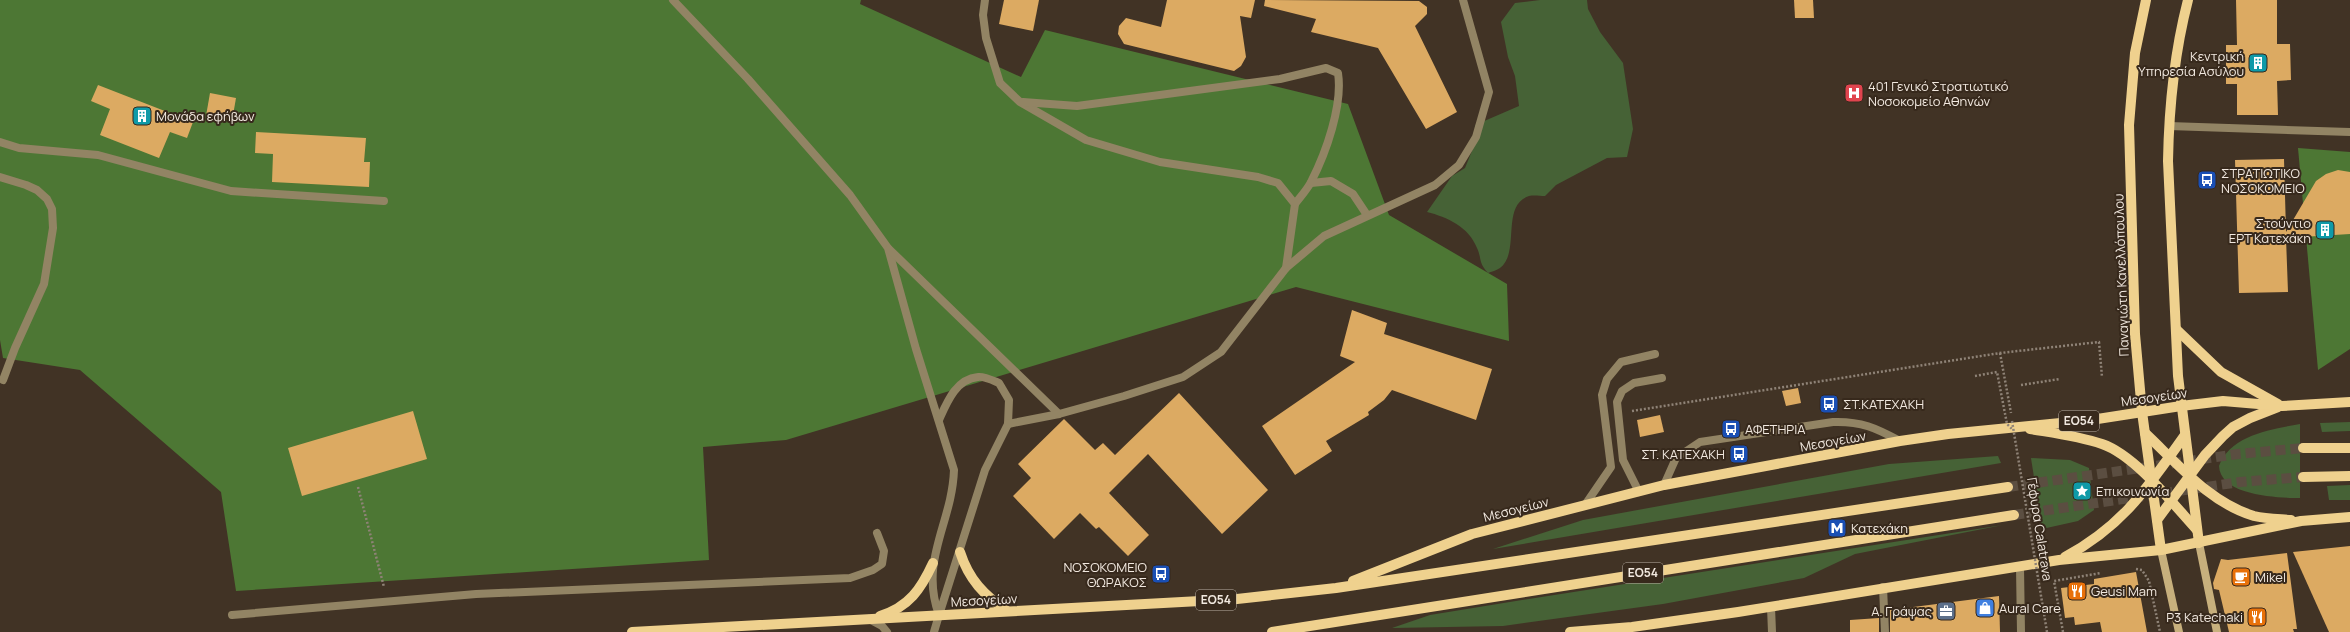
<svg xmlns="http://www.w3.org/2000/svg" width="2350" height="632" font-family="Manrope,sans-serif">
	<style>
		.green { fill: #466236 }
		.forest { fill: #4d7734 }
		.building { fill: #dcaa62 }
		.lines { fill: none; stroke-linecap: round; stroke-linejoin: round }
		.primary-tunnel { stroke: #5b4e41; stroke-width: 10; stroke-dasharray: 10 5; stroke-linecap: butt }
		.path { stroke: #8f8377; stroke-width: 2.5; stroke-dasharray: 2 2; stroke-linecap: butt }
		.service { stroke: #928464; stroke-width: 8 }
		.minor { stroke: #928464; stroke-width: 8 }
		.tertiary { stroke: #928464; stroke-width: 8 }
		.secondary { stroke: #c7b07d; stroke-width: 8 }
		.primary { stroke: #efd18e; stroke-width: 10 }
		.path-bridge { stroke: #8f8377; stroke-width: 2.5; stroke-dasharray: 2 2; stroke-linecap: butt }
		.labels { text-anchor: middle; stroke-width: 4; stroke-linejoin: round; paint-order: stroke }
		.shield { fill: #37291c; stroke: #b9afa4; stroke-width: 1 }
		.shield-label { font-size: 12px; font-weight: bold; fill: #f1e8df }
		.poi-label { font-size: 13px; fill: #f1e8df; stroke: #37291c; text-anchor: start }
		.street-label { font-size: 13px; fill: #f1e8df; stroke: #37291c }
	</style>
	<rect width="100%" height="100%" fill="#413325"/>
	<g class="green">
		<path d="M1540,0H1587L1588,9L1600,32L1623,63L1633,129L1627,157L1607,158L1556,185L1545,196C1540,196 1534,195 1529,196C1500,206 1521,252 1500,268C1497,270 1491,272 1488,273C1478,262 1482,259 1477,248C1469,227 1447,217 1427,212L1452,176L1465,168L1474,146L1475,125L1519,106L1515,76L1508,57L1501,22L1515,3Z"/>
		<polygon points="2350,422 2350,431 2322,432 2320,423"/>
		<path d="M2300,424V498C2279,498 2220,496 2219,466C2230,435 2272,429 2300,424Z"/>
		<polygon points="1998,456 2001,463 1493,549 1583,520 1889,464"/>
		<polygon points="2031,458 2070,460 2089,468 2094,510 2078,521 2042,529"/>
		<polygon points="2350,485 2350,500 2329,500 2327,486"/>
		<polygon points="2003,525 1855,554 1804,578 1663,604 1503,626 1392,628 1430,615 1522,600"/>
	</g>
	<g class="forest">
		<polygon points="0,0 861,0 860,4 1021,77 1045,30 1348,104 1389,215 1507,284 1509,341 1296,287 786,440 703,447 709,560 236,591 221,492 80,370 3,358 0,340"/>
		<polygon points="2298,148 2350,152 2350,349 2318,370"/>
	</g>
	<g class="building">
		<polygon points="1004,0 1039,0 1033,31 999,24"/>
		<polygon points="1167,0 1255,0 1251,18 1240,16 1246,57 1241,66 1234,71 1124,44 1118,34 1119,26 1126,18 1161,27"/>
		<polygon points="1265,0 1419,1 1427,7 1427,14 1415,26 1457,112 1426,129 1378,48 1311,32 1316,19 1264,6"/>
		<polygon points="1794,0 1813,0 1814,18 1795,18"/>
		<polygon points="2236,0 2277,0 2277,44 2290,44 2291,80 2277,81 2278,115 2237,115 2237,84 2226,84 2226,45 2237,45"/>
		<polygon points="98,85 193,122 187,138 170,132 159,158 100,135 110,109 91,101"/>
		<polygon points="210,93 236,98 232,121 206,116"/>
		<polygon points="256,132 366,138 364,162 370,162 369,187 272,182 273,154 255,153"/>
		<polygon points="2284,159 2286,232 2316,181 2326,174 2338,170 2350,172 2350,234 2286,238 2288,292 2239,293 2235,160"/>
		<polygon points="1352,310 1387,323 1384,334 1492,369 1476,420 1392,390 1384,400 1368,412 1369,415 1326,441 1332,451 1295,475 1262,426 1355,362 1340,356"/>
		<polygon points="1798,388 1801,403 1786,406 1782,391"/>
		<polygon points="1179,393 1268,490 1222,534 1148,454 1109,493 1149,535 1128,556 1099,527 1096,529 1080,513 1054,539 1013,496 1031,478 1018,464 1064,419 1095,450 1103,443 1115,455"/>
		<polygon points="413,411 427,459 302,496 288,448"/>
		<polygon points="1660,415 1664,432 1640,437 1637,420"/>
		<polygon points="2350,546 2350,632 2329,632 2293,552"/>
		<polygon points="2287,553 2297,629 2293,629 2294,632 2229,632 2219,590 2214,589 2213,583 2221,559 2228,560"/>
		<polygon points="2136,572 2147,632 2102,632 2100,622 2075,625 2074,617 2065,618 2061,588 2094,584 2094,579"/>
		<polygon points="1999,596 2000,632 1890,632 1890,610"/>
		<polygon points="1879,618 1879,632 1850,632 1850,620"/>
	</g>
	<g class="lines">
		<g class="primary-tunnel">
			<polyline points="2008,487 2238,454 2303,448"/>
			<polyline points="2014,515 2240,482 2303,477"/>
		</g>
		<g class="path">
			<polyline points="2000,353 2011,413"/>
			<polyline points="2021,385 2060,379"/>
			<polyline points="1632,411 2000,353 2099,342 2102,377"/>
			<polyline points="358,487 384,587"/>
			<polyline points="2136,569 2142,570 2149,581 2160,632"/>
			<polyline points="2063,632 2054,581 2101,573"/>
		</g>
		<g class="service">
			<path d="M673,0L748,79L850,195L888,248L916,349L954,470C952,524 919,560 939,615"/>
			<polyline points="985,0 983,15 986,38 1000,83 1020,102 1086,140 1160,162 1258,177 1278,183 1295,204 1286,268"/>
			<path d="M1023,102L1077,106L1280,79L1326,68L1338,73C1343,105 1326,153 1311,182C1307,190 1300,197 1295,204"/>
			<polyline points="2169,126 2350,132"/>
			<polyline points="0,142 19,148 98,155 231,191 384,201"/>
			<polyline points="0,177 26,185 37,190 47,199 52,209 53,228 44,284 15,348 3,380"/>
			<polyline points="1311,183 1331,181 1353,194 1367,215"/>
			<polyline points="889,249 1059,414"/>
			<path d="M939,420C947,402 956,379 978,377C984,376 994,381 999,383L1009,400L1008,424L985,470L939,615"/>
			<polyline points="1008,424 1059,414 1124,396 1183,377 1221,352 1286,268 1324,236 1435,185 1459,165 1476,137 1489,92 1463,0"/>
			<path d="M1664,485L1676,458L1700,442L1833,422C1861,421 1876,428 1900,441"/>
			<polyline points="1639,492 1623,460 1617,402 1622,391 1634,383 1662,378"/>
			<polyline points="1585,505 1611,467 1602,395 1607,379 1621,362 1655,354"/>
			<polyline points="232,615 476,594 850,578 873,570 882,564 884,551 877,533"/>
		</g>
		<g class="minor">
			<polyline points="2020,567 2021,632"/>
			<polyline points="1883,587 1885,632"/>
			<polyline points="1771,607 1772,632"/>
		</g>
		<g class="tertiary">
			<polyline points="869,619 882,626 887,632"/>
			<polyline points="934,632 939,615"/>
		</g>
		<g class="secondary">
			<polyline points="2199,543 2217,632"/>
			<polyline points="2161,550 2179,632"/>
		</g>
		<g class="primary">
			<polyline points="2146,0 2135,53 2129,125 2135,334 2142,412 2161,550"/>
			<path d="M2188,0C2174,54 2169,106 2168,161L2178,376L2199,543"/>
			<polyline points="2176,329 2221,372 2278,404"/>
			<path d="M2030,429C2054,433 2079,436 2102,444C2135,455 2174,505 2197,530"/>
			<path d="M2145,433C2178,464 2210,503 2254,516C2266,519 2279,519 2291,520"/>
			<polyline points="2303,448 2350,448"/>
			<polyline points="2303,477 2350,476"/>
			<polyline points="2157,520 2205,455 2223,436 2233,427 2250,418 2278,407"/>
			<path d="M960,552C969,580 984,595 1007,611"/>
			<path d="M2065,557C2124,525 2147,488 2185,435"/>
			<polyline points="1353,581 1472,534 1664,485 1900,441 1948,434 2091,420 2181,406 2223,401 2282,406 2350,402"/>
			<path d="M880,616C909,607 921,589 933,563"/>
			<polyline points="632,632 1237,599 1336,588 2008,487"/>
			<polyline points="1272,632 2014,515"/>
			<polyline points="1570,632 1632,627 1738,612 2059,560 2161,550 2301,521 2350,517"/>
		</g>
		<g class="path-bridge">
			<polyline points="1975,376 1997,372 2007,424 2013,430"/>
			<polyline points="2012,421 2047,632"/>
		</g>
	</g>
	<defs>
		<g id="building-square" transform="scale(1)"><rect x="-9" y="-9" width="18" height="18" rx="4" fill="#0f9aa8" stroke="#37291c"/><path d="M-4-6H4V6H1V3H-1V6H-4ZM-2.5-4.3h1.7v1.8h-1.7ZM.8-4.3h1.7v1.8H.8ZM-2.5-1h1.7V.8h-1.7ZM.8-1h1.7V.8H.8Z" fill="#fff"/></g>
		<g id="hospital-square" transform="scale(1)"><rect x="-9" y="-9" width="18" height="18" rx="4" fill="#e0444e" stroke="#37291c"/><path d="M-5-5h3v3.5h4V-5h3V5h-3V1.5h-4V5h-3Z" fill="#fff"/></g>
		<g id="bus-square" transform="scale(1)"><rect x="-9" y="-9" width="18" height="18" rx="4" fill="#1a4fb4" stroke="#37291c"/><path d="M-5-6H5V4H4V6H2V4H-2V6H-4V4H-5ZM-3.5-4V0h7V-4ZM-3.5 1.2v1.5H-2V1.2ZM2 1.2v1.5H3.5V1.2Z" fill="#fff"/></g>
		<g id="sight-square" transform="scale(1)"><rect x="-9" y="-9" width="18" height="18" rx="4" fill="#0f9aa8" stroke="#37291c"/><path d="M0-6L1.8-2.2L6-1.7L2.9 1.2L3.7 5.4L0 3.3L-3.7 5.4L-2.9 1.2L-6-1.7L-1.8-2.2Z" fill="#fff"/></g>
		<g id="metro-square" transform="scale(1)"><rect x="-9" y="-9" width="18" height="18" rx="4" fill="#1a4fb4" stroke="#37291c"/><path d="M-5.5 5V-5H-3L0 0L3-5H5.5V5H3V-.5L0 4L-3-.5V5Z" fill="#fff"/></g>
		<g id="cafe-square" transform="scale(1)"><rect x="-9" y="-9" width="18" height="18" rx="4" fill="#e8710a" stroke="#37291c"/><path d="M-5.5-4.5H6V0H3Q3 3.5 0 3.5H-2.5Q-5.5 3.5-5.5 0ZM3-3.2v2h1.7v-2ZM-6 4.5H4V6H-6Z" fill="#fff"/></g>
		<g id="restaurant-square" transform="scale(1)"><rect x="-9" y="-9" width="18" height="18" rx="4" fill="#e8710a" stroke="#37291c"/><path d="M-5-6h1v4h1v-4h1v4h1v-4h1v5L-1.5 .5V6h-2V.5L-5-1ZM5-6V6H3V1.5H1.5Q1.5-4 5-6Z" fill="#fff"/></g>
		<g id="shop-square" transform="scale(1)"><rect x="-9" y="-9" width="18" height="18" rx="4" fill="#3f7fe0" stroke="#37291c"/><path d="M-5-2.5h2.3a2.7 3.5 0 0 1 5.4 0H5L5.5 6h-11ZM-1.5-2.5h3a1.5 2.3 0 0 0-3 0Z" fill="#fff"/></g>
		<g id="office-square" transform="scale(1)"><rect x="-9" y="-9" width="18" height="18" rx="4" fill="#5c6f8a" stroke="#37291c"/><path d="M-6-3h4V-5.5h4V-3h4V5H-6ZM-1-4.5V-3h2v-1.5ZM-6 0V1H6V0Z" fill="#fff"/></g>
	</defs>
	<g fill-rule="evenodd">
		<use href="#building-square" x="2258" y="63"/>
		<use href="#hospital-square" x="1854" y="93"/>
		<use href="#building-square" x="142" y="116"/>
		<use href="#bus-square" x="2207" y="180"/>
		<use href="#building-square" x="2325" y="230"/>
		<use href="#bus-square" x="1829" y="404"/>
		<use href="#bus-square" x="1731" y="429"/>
		<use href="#bus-square" x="1739" y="454"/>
		<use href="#sight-square" x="2082" y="491"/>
		<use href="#metro-square" x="1837" y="528"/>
		<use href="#bus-square" x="1161" y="574"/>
		<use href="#cafe-square" x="2241" y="577"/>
		<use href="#restaurant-square" x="2077" y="591"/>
		<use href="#shop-square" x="1985" y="608"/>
		<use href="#office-square" x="1946" y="611"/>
		<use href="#restaurant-square" x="2257" y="617"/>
	</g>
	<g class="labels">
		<g class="shield">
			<rect x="2059" y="411" width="40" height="20" rx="3"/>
			<rect x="1623" y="563" width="40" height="20" rx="3"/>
			<rect x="1196" y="590" width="40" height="20" rx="3"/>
		</g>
		<g class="shield-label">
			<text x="2079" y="425">ΕΟ54</text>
			<text x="1643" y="577">ΕΟ54</text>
			<text x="1216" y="604">ΕΟ54</text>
		</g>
		<g class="poi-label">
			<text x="2244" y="61" text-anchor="end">Κεντρική<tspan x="2244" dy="15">Υπηρεσία Ασύλου</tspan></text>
			<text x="1868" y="91">401 Γενικό Στρατιωτικό<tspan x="1868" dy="15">Νοσοκομείο Αθηνών</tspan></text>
			<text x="156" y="121">Μονάδα εφήβων</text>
			<text x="2221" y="178">ΣΤΡΑΤΙΩΤΙΚΟ<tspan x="2221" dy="15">ΝΟΣΟΚΟΜΕΙΟ</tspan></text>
			<text x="2311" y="228" text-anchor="end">Στούντιο<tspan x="2311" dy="15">ΕΡΤ Κατεχάκη</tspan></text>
			<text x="1843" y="409">ΣΤ.ΚΑΤΕΧΑΚΗ</text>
			<text x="1745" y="434">ΑΦΕΤΗΡΙΑ</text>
			<text x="1725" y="459" text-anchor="end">ΣΤ. ΚΑΤΕΧΑΚΗ</text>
			<text x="2096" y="496">Επικοινωνία</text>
			<text x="1851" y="533">Κατεχάκη</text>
			<text x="1147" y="572" text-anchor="end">ΝΟΣΟΚΟΜΕΙΟ<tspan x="1147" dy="15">ΘΩΡΑΚΟΣ</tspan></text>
			<text x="2255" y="582">Mikel</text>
			<text x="2091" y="596">Geusi Mam</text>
			<text x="1999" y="613">Aural Care</text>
			<text x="1932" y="616" text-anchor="end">Α. Γράψας</text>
			<text x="2243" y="622" text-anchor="end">P3 Katechaki</text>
		</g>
		<g class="street-label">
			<text transform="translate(2121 275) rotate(-92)" y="5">Παναγιώτη Κανελλόπουλου</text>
			<text transform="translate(2154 397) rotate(-8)" y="5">Μεσογείων</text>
			<text transform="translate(1833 441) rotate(-10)" y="5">Μεσογείων</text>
			<text transform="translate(1516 509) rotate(-14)" y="5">Μεσογείων</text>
			<text transform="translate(2040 529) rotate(81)" y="5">Γέφυρα Calatrava</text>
			<text transform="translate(984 600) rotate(-3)" y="5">Μεσογείων</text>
		</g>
	</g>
</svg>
